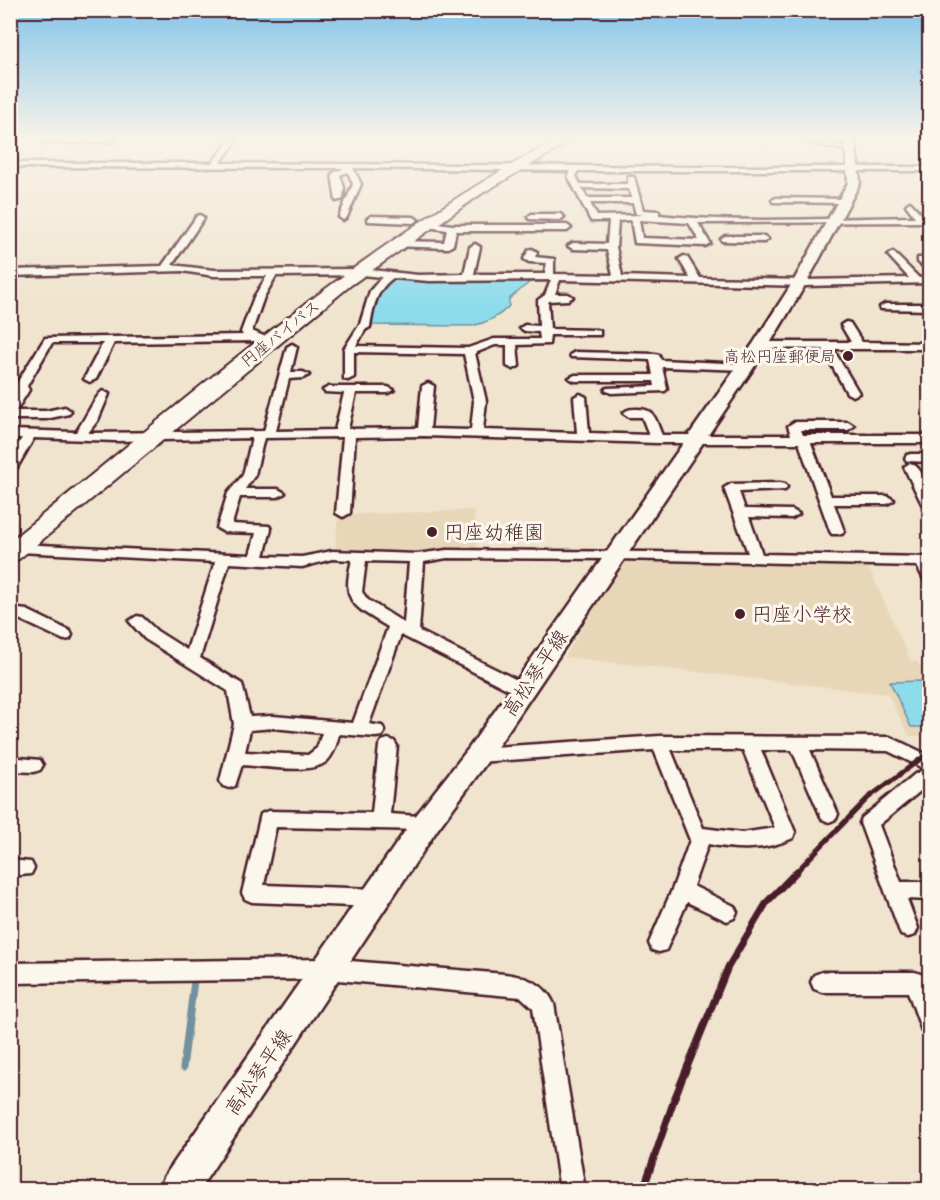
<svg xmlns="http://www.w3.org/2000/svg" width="940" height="1200" font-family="Itim,'Klee One',sans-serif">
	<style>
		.built { fill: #e8d6b9 }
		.water { fill: #8ddceb; stroke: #72909e; stroke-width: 1.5 }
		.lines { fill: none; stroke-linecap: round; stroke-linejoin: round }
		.stream { stroke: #72909e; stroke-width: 7 }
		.minor-casing { stroke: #4a1f2b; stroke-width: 5 }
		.secondary-casing { stroke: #4a1f2b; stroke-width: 5 }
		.trunk-casing { stroke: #4a1f2b; stroke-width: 4 }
		.minor { fill: #fbf7ec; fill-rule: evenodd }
		.secondary { fill: #fbf7ec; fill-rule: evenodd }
		.trunk { fill: #fbf7ec; fill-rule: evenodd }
		.rail-far1 { stroke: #4a1f2b; stroke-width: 5 }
		.rail { stroke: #4a1f2b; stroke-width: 7 }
		.poi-dot { fill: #4a1f2b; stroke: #fbf7ec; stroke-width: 2 }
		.labels { text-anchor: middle; stroke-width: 6; stroke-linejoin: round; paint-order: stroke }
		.far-street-label { font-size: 16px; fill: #4a1f2b; stroke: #fbf7ec }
		.far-poi-label { font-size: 16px; fill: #4a1f2b; stroke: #fbf7ec; text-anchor: end }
		.poi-label { font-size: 20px; fill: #4a1f2b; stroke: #fbf7ec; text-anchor: start }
		.street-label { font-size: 20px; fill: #4a1f2b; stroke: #fbf7ec }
	</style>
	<rect width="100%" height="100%" fill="#f0e4ce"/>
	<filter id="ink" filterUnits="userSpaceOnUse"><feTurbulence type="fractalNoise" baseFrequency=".0167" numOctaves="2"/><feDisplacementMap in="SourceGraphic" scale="12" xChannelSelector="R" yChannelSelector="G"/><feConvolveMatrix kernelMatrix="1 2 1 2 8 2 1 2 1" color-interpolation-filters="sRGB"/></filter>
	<g filter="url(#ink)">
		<g class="built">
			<polygon points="474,510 477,551 439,551 416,556 335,553 338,515"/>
			<polygon points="629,560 867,564 911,661 918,662 929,684 929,736 909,736 888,694 565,657 621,563"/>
		</g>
		<g class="water">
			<path d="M395,279L515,280L530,282L509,299V306C498,318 486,323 471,326L368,325C370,307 377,285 395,279Z"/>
			<polygon points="921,681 929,700 929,727 911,727 890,682"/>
		</g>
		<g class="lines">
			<polyline class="stream" points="183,1068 194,981"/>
			<g class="minor-casing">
				<g id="minor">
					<polygon points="43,139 114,139 115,140 111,142 45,143 41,141"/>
					<path d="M231,139H238L220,163L700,167H930V171H578L576,176L580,184H628V177H634L643,210L659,211V215C742,224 830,218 915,217L906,205L910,202L923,216H930V222L698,223L710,243L705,246L635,243L631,220L618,221L616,247L622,276L690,278L679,259L684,256L687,257L700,278L805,280L909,278L888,255L893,252L919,278L930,277V283L805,286L560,280L555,294H568L573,297L568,300L548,301L550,329L596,330L600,331V335H550L549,344L517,345L519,366L513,369L507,366V345H495L475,353L486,401L483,430L577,433L574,397L580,394L586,397L589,433L649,435L642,417H629L623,413C628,409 631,409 637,409C656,409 655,420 662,435H791L788,426L794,422H848L854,426L848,430H801L803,435H930V443H811L831,496H887L894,500L887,504H834L844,531L842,534H832L830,531L799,443H657L424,436L355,437L350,513L343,517L336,513L343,437L264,438L255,475L245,489H278L285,493L278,497H240L232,524L269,526L271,529L264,556L302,557L332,551L417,554L447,550L748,553L724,488L731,484L780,483L785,484L787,487L785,490L739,492L745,509L792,510L799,514L792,518L749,517L762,554L930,557V583L925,581L917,566L617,559L447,558L424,562L419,631L529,686L531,690L529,694H517L401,635L369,724L382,726L385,731L382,736L376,737L339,734C337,743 334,754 327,761C312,775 263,766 242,765L235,786L229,788L223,786L220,781L234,724L228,691L145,639L129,621L137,616L142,617L157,631L187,650L215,562L19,552L12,548L19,544L250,555L256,533L224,532L217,528L228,493L243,475L252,438L116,441L34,438L15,471L10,472V457L22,438H10V430L76,432C83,423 97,393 103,391L109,394L98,420L88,433L264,431L287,347L292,344L297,347L291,372H303L309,375L303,378L289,379L276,431L335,430L344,393L325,392L323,390L329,387H388L394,390L388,393H356L348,429L418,428L422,386L428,383L434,386L430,429L471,430L474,401L464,354L354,352V377L348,380L344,379V349L360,324L370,291L382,277L362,275L276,276L264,297L252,331L273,340V344L255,341L114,343L96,379L90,382L84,379L103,343H52L27,386L29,390L16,411H46L65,407L71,411L69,414L46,419H10V401L17,390L15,386L45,338L243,335L241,332L254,297L267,276H214L182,271L10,276V270L162,266L197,216L200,215L204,218L172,265L214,270L362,269L418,275L464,274L470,247L475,244L480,247L474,274H545L546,263L529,262L524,259L529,250L532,249L537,252L535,257L554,259V274L613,275L607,250L573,249L568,246L573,243L607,244L609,221H591L568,176L570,171L353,168L361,184L347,217L343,220L339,217L353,184L348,172L340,175L344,188L343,199L336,201L332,174L344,168L10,167V163H212ZM582,188L629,189L632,198H587ZM590,203H633L636,214L644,215L597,216ZM639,220L689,223L699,240L642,238ZM393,278L429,281L551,280L545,295L538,300L539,326L525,325L520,328L525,331L539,332L540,339H494L468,348L356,346L365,330L370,327C373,308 376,290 393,278ZM332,559L352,560C341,602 353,606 388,627L353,723L273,716L250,717L242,684L200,658L229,563L302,567ZM366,561L409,562L404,623L368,600L362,592ZM273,728L322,733L317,748L308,755L245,752L250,730Z"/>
					<polygon points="796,139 810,139 855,150 851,152"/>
					<polygon points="776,198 844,199 848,201 844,203 773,202 772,200"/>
					<polygon points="532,214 560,214 564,217 560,220 529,219 528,217"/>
					<polygon points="371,216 414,217 418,220 414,223 368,221 367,219"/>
					<polygon points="424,221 452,225 567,225 571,228 567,231 456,231 453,245 448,248 392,246 390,244 395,241 444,242 447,230 421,226 420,224"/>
					<polygon points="725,236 764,236 768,239 764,242 722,241 721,239"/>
					<polygon points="918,258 924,258 930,263 930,272 918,262"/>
					<polygon points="885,304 930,304 930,310 881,309 880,307"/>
					<polygon points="846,322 850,323 862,342 930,343 930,349 833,349 859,393 853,396 847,393 823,349 761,348 756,345 761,342 851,342 841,325"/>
					<polygon points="575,352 655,354 659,355 661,360 745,364 751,367 745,370 662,367 667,389 665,391 611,393 605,390 607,388 655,386 654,381 575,381 569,378 575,375 653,375 650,360 571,357 570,355"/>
					<polygon points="911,454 930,454 930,462 907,461 905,458 907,455"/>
					<path d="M910,463C925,467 930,497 930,510L923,506L904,467Z"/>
					<polygon points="10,608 27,610 70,631 72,635 70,639 64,640 19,619 10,618"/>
					<path d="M660,736L890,737L930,756V783L879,825L901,882H930V900L907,899L918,928L915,935L908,937L901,935L860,823L862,818L915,774L925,769L888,751L810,750L838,814L836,819L829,822L822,819L792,750H761L795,832L793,838C765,851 737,850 708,844L693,886L734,906L737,912L734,918L727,921L687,902L666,950L659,952L652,950L649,943L672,890L690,840L654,750L478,762L472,760L469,755L472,750L478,748ZM671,750H743L775,828L742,833L703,828Z"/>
					<polygon points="388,739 394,741 397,746 390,814 434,817 436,822 434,827 427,830 276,827 264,885 376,889 383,892 386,898 383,904 376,907 252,902 245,899 242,893 261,814 268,811 372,813 379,746 382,741"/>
					<polygon points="10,757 40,760 43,765 40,770 34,772 10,771"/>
					<polygon points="10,860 31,862 34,868 31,874 10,876"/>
					<path d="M327,959L505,974C526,977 545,983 554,1004L585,1190H560L533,1008L521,997L327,979L10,983V963Z"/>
					<polygon points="822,972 915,972 923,975 930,992 930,1033 922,1031 908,992 822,992 814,989 811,982 814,975"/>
				</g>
			</g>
			<g class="secondary-casing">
				<polygon id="secondary" points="845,139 855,139 860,183 807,282 769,345 487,762 437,830 199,1190 159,1190 164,1177 417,814 469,748 753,344 793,282 848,183"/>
			</g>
			<g class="trunk-casing">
				<path id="trunk" d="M558,139H574L481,194L351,285L19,559L10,561V541C187,400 357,246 558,139Z"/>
			</g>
			<use href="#minor" class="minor"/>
			<use href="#secondary" class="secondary"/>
			<use href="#trunk" class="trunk"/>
			<polyline class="rail-far1" points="795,873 868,798 930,752"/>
			<polyline class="rail" points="643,1190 675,1097 728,967 767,902 797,871"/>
		</g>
	</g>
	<linearGradient id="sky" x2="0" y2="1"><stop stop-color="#83c4e9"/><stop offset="0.45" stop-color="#f8f3e9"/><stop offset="1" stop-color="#f8f3e9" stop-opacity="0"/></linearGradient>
	<rect width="940" height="307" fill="url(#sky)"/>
	<g class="poi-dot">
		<circle cx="848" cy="356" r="6"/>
		<circle cx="432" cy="532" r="6"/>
		<circle cx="740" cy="614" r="6"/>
	</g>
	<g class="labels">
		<g class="far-street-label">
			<text transform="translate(280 333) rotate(-39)" y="6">円座バイパス</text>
		</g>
		<g class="far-poi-label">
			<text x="836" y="362">高松円座郵便局</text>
		</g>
		<g class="poi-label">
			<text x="444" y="539">円座幼稚園</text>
			<text x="752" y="621">円座小学校</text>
		</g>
		<g class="street-label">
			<text transform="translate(535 673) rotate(-56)" y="7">高松琴平線</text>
			<text transform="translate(258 1072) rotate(-55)" y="7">高松琴平線</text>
		</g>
	</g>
	<rect width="940" height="1200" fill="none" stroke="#fbf7ec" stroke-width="36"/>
	<rect x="18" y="18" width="904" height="1164" fill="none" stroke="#4a1f2b" stroke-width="2" filter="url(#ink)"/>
</svg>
